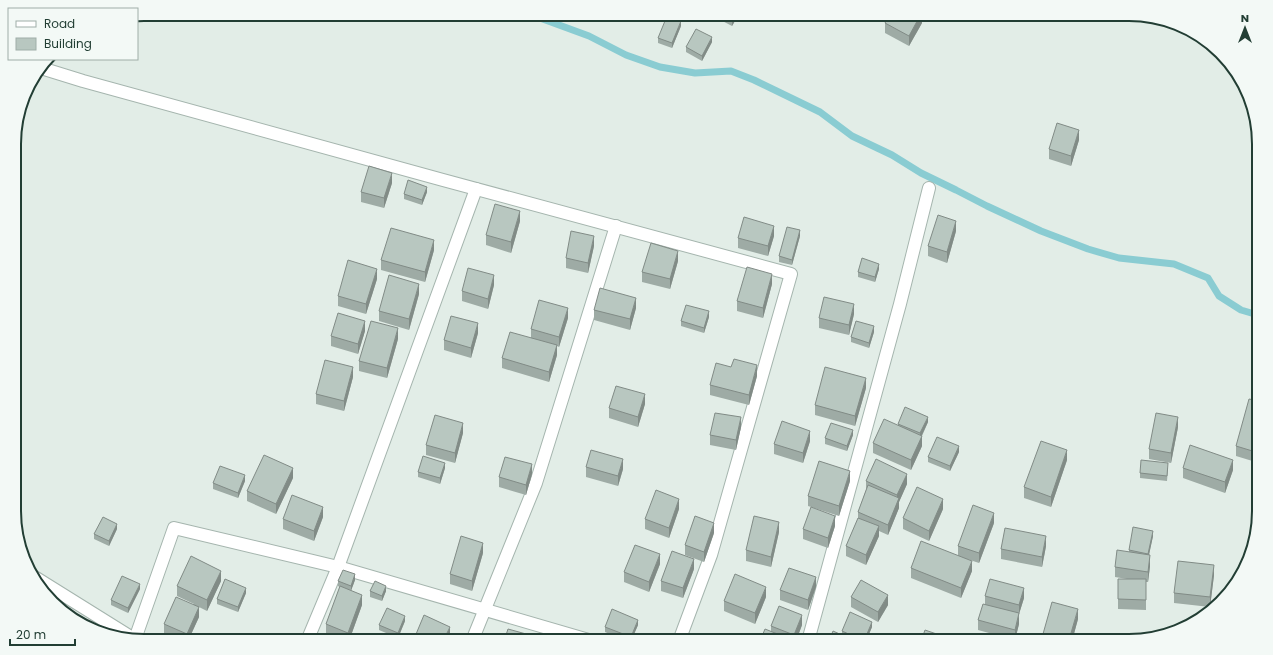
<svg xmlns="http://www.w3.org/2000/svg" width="1273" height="655" font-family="Poppins,sans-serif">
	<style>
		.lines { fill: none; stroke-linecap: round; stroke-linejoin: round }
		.stream { stroke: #8accd2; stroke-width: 7 }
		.minor-casing { stroke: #a5b5ae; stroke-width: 14 }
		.minor { stroke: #fff; stroke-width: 12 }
		.wall { fill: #9eaba5 }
		.shaded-wall { fill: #818b86 }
		.building { fill: #b8c7c0; stroke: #818b86 }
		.rim { fill: none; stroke: #223e34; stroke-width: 2 }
	</style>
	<rect width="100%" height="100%" fill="#e2ede7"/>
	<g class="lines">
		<polyline class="stream" points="533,14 540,18 589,36 626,55 660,67 695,73 731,71 754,80 820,112 852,136 892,155 921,173 956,190 987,206 1041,231 1088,249 1119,258 1174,264 1208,278 1219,296 1241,310 1258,315"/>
		<g class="minor-casing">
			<g id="minor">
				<polyline points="41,68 83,81 443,180 791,274 711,555 679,641"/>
				<polyline points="33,576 134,639"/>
				<polyline points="135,639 174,528 338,567 592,641"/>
				<polyline points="307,641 338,567 476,189"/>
				<polyline points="472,641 536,483 616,226"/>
				<polyline points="808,641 900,304 929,188"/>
			</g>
		</g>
		<use href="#minor" class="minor"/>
	</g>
	<g class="wall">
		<polygon points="709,14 739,14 732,26"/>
		<polygon points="922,14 922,23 909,46 885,33 885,23"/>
		<polygon points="681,26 672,48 658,43 658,38"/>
		<polygon points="712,42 702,61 686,52 686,47"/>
		<polygon points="1079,140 1071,166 1049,159 1049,149"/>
		<polygon points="392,183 384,208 361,202 361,192"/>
		<polygon points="427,192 422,205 404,199 404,194"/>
		<polygon points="520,221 511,253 486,245 486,235"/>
		<polygon points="956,231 947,263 928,256 928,246"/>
		<polygon points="774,236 768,256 738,248 738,238"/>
		<polygon points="800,236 792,265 779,262 779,256"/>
		<polygon points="594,246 588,273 566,268 566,258"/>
		<polygon points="434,250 425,282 381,270 381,260"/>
		<polygon points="678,261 670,289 642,282 642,272"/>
		<polygon points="879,269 875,282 858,277 858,272"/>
		<polygon points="377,279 366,314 338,306 338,296"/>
		<polygon points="772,284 763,318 737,311 737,301"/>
		<polygon points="494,285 488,309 462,301 462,291"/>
		<polygon points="419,294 409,330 379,321 379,311"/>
		<polygon points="636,308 630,330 594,320 594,310"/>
		<polygon points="854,314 849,335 819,328 819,318"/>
		<polygon points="709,317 704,333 681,326 681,321"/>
		<polygon points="568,318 559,347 557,346 557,355 549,382 502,368 502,358 531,338 531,329"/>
		<polygon points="365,331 358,354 331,346 331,336"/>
		<polygon points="874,332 869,348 851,342 851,337"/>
		<polygon points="478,333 471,358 444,350 444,340"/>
		<polygon points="398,339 387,378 359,371 359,361"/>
		<polygon points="757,376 749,405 710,395 710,385"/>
		<polygon points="353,377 344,411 316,404 316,394"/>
		<polygon points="866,388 855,426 815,415 815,405"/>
		<polygon points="1259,401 1259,463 1236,456 1236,446"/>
		<polygon points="645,404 638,427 609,418 609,408"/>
		<polygon points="928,422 922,436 922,446 911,470 873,453 873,443 898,425 898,424"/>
		<polygon points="741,427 736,450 710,445 710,435"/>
		<polygon points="1178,427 1171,463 1149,459 1149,449"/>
		<polygon points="463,433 455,463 426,455 426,445"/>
		<polygon points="853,435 847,451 825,444 825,438"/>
		<polygon points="810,441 803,463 774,454 774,444"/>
		<polygon points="959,452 950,471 928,462 928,457"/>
		<polygon points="1067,460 1051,507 1024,498 1024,487"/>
		<polygon points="586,467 623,469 618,486 586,477"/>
		<polygon points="445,468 440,484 418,477 418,472"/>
		<polygon points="1168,468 1167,481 1140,478 1140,473"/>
		<polygon points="1183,468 1233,470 1225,493 1183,478"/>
		<polygon points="532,474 526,495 499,487 499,477"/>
		<polygon points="293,478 276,514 247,501 247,491"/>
		<polygon points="245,481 238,498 213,489 213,483"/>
		<polygon points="850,481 839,516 808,506 808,496"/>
		<polygon points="866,481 907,484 899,502 899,508 888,535 879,531 879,536 866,565 846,556 846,546 858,519 858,512 866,490"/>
		<polygon points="679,509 669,538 645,529 645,519"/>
		<polygon points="943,509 929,541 903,529 903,518"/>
		<polygon points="323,517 314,541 283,529 283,519"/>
		<polygon points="994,523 979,563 967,559 972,571 961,598 911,578 911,568 958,556 958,546"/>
		<polygon points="835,526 828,548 803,539 803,529"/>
		<polygon points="117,529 109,546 94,539 94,534"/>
		<polygon points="779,532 771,567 746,561 746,550"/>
		<polygon points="714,533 704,562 685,555 685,545"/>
		<polygon points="1153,536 1149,555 1150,566 1148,582 1146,582 1146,610 1118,609 1118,599 1127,579 1115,577 1115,567 1129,552 1129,550"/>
		<polygon points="1046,546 1042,567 1001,559 1001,549"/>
		<polygon points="483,553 472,591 450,584 450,574"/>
		<polygon points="660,564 649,592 624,582 624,572"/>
		<polygon points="694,569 683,598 661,591 661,581"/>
		<polygon points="1214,575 1210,607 1174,603 1174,593"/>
		<polygon points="355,580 351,590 362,605 349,641 343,641 326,634 326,624 340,587 338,586 338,581"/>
		<polygon points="221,581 207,611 199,607 199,617 188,641 179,641 164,634 164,624 194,604 177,596 177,586"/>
		<polygon points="816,587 808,610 780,600 780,590"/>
		<polygon points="140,589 128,613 111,605 111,600"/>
		<polygon points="370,591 386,591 382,601 370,597"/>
		<polygon points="246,593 238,612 217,604 217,599"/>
		<polygon points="985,596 1024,598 1019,614 1019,624 1015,640 978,630 978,620 985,604"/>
		<polygon points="766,597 755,624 724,611 724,601"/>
		<polygon points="851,597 888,605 878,622 851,607"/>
		<polygon points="1078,619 1072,641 1043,641 1043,634"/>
		<polygon points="405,621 398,638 379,630 379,625"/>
		<polygon points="638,625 631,641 626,641 605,632 605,627"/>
		<polygon points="802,625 796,641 760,641 771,631 771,626"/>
		<polygon points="872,627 866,641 829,641 842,635 842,631"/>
	</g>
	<g class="shaded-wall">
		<polygon points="733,14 739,14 732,26 732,16"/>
		<polygon points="921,14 922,14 922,23 909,46 909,36"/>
		<polygon points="681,21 681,26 672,48 672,43"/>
		<polygon points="712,37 712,42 702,61 702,56"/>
		<polygon points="1079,130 1079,140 1071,166 1071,156"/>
		<polygon points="392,173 392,183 384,208 384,198"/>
		<polygon points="427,187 427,192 422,205 422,200"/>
		<polygon points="520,211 520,221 511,253 511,242"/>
		<polygon points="956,221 956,231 947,263 947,252"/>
		<polygon points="774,226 774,236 768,256 768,246"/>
		<polygon points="800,230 800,236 792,265 792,260"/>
		<polygon points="594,236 594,246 588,273 588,263"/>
		<polygon points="434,240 434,250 425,282 425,272"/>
		<polygon points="678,251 678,261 670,289 670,279"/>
		<polygon points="879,264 879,269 875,282 875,277"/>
		<polygon points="377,269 377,279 366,314 366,304"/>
		<polygon points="772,274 772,284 763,318 763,308"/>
		<polygon points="494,275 494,285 488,309 488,299"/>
		<polygon points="419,284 419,294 409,330 409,319"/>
		<polygon points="636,298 636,308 630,330 630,319"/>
		<polygon points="854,304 854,314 849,335 849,325"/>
		<polygon points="568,308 568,318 559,347 559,337"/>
		<polygon points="709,311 709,317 704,333 704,328"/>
		<polygon points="365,321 365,331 358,354 358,344"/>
		<polygon points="478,323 478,333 471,358 471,348"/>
		<polygon points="874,326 874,332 869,348 869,343"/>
		<polygon points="398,328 398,339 387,378 387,368"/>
		<polygon points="557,345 557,355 549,382 549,372"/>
		<polygon points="757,365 757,376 749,405 749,395"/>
		<polygon points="353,367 353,377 344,411 344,401"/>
		<polygon points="866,378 866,388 855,426 855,416"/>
		<polygon points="645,394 645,404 638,427 638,417"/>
		<polygon points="741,417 741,427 736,450 736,440"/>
		<polygon points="928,417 928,422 920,439 920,433"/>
		<polygon points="1178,417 1178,427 1171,463 1171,453"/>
		<polygon points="463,423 463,433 455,463 455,453"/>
		<polygon points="853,430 853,435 847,451 847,446"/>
		<polygon points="810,431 810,441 803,463 803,453"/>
		<polygon points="922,436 922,446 911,470 911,460"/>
		<polygon points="959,446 959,452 950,471 950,466"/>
		<polygon points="1067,450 1067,460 1051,507 1051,497"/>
		<polygon points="623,459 623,469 618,486 618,476"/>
		<polygon points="1233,460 1233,470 1225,493 1225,482"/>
		<polygon points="445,463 445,468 440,484 440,478"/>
		<polygon points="532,464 532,474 526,495 526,485"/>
		<polygon points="293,468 293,478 276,514 276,504"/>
		<polygon points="850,471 850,481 839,516 839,506"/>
		<polygon points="907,474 907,484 899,502 899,508 888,535 888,525 897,502 897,495"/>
		<polygon points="245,475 245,481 238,498 238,493"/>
		<polygon points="679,499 679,509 669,538 669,528"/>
		<polygon points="943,499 943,509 929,541 929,531"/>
		<polygon points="323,507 323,517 314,541 314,531"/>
		<polygon points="994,513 994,523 979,563 979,553"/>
		<polygon points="835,516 835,526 828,548 828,538"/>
		<polygon points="779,522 779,532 771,567 771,557"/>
		<polygon points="714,523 714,533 704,562 704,552"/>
		<polygon points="117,524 117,529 109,546 109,541"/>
		<polygon points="879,526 879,536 866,565 866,555"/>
		<polygon points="1153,531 1153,536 1148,559 1148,554"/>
		<polygon points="1046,536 1046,546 1042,567 1042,557"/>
		<polygon points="483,543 483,553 472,591 472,581"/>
		<polygon points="660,554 660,564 649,592 649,582"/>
		<polygon points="1150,555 1150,566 1148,582 1148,572"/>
		<polygon points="694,559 694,569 683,598 683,588"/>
		<polygon points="972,561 972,571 961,598 961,588"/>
		<polygon points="1214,565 1214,575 1210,607 1210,597"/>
		<polygon points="221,571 221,581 207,611 207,600"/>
		<polygon points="355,574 355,580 351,591 351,586"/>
		<polygon points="816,577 816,587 808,610 808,600"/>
		<polygon points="140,584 140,589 128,613 128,608"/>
		<polygon points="386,586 386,591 382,601 382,596"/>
		<polygon points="766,587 766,597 755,624 755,613"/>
		<polygon points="246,588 246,593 238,612 238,607"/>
		<polygon points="1024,588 1024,598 1019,614 1019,624 1015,640 1015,630 1019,615 1019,605"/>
		<polygon points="362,595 362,605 349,641 348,641 348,633"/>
		<polygon points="888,595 888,605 878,622 878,612"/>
		<polygon points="199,607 199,617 188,641 187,641 187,634"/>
		<polygon points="1078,609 1078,619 1072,641 1069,641"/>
		<polygon points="802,615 802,625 796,641 794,641 794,635"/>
		<polygon points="405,616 405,621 398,638 398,633"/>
		<polygon points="638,620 638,625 631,641 631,637"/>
		<polygon points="872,622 872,627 866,641 864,641"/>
		<polygon points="450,627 450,637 448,641 443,641"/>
	</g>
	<g class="building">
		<polygon points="728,14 733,14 732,16"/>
		<polygon points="890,14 921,14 909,36 885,23"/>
		<polygon points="667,16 681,21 672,43 658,38"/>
		<polygon points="696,29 712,37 702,56 686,47"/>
		<polygon points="1057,123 1079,130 1071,156 1049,149"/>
		<polygon points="369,166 392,173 384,198 361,192"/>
		<polygon points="408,180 427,187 422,200 404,194"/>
		<polygon points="495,204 520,211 511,242 486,235"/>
		<polygon points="938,215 956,221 947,252 928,246"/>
		<polygon points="744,217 774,226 768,246 738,238"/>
		<polygon points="787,227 800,230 792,260 779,256"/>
		<polygon points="391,228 434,240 425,272 381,260"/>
		<polygon points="571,231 594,236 588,263 566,258"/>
		<polygon points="651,243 678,251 670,279 642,272"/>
		<polygon points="862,258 879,264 875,277 858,272"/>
		<polygon points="348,260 377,269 366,304 338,296"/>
		<polygon points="747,267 772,274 763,308 737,301"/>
		<polygon points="468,268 494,275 488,299 462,291"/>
		<polygon points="389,275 419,284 409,319 379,311"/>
		<polygon points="600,288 636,298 630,319 594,310"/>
		<polygon points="824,297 854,304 849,325 819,318"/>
		<polygon points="539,300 568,308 559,337 531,329"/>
		<polygon points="686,305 709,311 704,328 681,321"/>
		<polygon points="338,313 365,321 358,344 331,336"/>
		<polygon points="451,316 478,323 471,348 444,340"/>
		<polygon points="371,321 398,328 387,368 359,361"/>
		<polygon points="856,321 874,326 869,343 851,337"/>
		<polygon points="510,332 557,345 549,372 502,358"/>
		<polygon points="734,359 757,365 749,395 710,385 716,363 731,367"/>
		<polygon points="325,360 353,367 344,401 316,394"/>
		<polygon points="825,367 866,378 855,416 815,405"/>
		<polygon points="616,386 645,394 638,417 609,408"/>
		<polygon points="1249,399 1259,401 1259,453 1236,446"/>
		<polygon points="905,407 928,417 920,433 898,424"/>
		<polygon points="715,413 741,417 736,440 710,435"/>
		<polygon points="1156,413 1178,417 1171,453 1149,449"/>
		<polygon points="435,415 463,423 455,453 426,445"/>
		<polygon points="884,419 922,436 911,460 873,443"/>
		<polygon points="782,421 810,431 803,453 774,444"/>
		<polygon points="831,423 853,430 847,446 825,438"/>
		<polygon points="937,437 959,446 950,466 928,457"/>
		<polygon points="1041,441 1067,450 1051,497 1024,487"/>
		<polygon points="1190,445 1233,460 1225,482 1183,468"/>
		<polygon points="591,450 623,459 618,476 586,467"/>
		<polygon points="264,455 293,468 276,504 247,491"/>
		<polygon points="423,456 445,463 440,478 418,472"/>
		<polygon points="505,457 532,464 526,485 499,477"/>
		<polygon points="876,459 907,474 897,495 866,481"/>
		<polygon points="1141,460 1168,463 1167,476 1140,473"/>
		<polygon points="819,461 850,471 839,506 808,496"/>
		<polygon points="220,466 245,475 238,493 213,483"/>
		<polygon points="868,485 899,498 888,525 858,512"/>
		<polygon points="917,487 943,499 929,531 903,518"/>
		<polygon points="656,490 679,499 669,528 645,519"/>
		<polygon points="292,495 323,507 314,531 283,519"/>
		<polygon points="973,505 994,513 979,553 958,546"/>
		<polygon points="811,507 835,516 828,538 803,529"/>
		<polygon points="695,516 714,523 704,552 685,545"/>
		<polygon points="754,516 779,522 771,557 746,550"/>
		<polygon points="103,517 117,524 109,541 94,534"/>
		<polygon points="858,518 879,526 866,555 846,546"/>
		<polygon points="1133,527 1153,531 1148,554 1129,550"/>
		<polygon points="1005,528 1046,536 1042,557 1001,549"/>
		<polygon points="461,536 483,543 472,581 450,574"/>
		<polygon points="921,541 972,561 961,588 911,568"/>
		<polygon points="635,545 660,554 649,582 624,572"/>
		<polygon points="1117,550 1150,555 1148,572 1115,567"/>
		<polygon points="672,551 694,559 683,588 661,581"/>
		<polygon points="191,556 221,571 207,600 177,586"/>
		<polygon points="1178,561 1214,565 1210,597 1174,593"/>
		<polygon points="789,568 816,577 808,600 780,590"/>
		<polygon points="343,570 355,574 351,586 338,581"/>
		<polygon points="735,574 766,587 755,613 724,601"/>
		<polygon points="122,576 140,584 128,608 111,600"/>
		<polygon points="225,579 246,588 238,607 217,599"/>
		<polygon points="990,579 1024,588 1019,605 985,596"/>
		<polygon points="1118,579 1146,579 1146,600 1118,599"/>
		<polygon points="861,580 888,595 878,612 851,597"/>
		<polygon points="375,581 386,586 382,596 370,591"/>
		<polygon points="340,586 362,595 348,633 326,624"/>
		<polygon points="176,597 199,607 187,634 164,624"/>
		<polygon points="1052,602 1078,609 1069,640 1043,634"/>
		<polygon points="983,604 1019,613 1015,630 978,620"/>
		<polygon points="779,606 802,615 794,635 771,626"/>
		<polygon points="387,608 405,616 398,633 379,625"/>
		<polygon points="612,609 638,620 631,637 605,627"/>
		<polygon points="850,612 872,622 864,641 842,631"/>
		<polygon points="424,615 450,627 443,641 419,641 414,639"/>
		<polygon points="508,629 537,637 536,641 504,641"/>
		<polygon points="765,629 795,641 760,641"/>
		<polygon points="925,630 951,639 951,641 921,641"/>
		<polygon points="833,631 855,641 829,641"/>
		<polygon points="724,636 736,641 722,641"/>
	</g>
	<path d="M0 0H1273V655H0ZM144 21H1129A123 123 0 0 1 1252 144V511A123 123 0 0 1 1129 634H144A123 123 0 0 1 21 511V144A123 123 0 0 1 144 21Z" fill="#f3f9f6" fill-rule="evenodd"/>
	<path class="rim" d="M144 21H1129A123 123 0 0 1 1252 144V511A123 123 0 0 1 1129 634H144A123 123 0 0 1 21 511V144A123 123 0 0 1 144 21Z"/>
	<rect x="8" y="8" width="130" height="52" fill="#f3f9f6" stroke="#9faea8"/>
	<rect x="16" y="21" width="20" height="6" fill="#ffffff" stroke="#9faea8"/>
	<text x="44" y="28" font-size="12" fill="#223e34">Road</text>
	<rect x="16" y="38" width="20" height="12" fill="#b8c7c0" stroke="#9faea8"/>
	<text x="44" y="48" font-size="12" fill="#223e34">Building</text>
	<g transform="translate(1245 28)" stroke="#f3f9f6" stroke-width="3" paint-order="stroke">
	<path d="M0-3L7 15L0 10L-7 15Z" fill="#223e34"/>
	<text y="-6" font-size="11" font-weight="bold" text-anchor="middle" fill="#223e34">N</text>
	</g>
	<path d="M10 639v6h65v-6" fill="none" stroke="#223e34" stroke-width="2"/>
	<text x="16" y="639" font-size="12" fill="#223e34" stroke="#f3f9f6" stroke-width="3" paint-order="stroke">20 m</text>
</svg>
